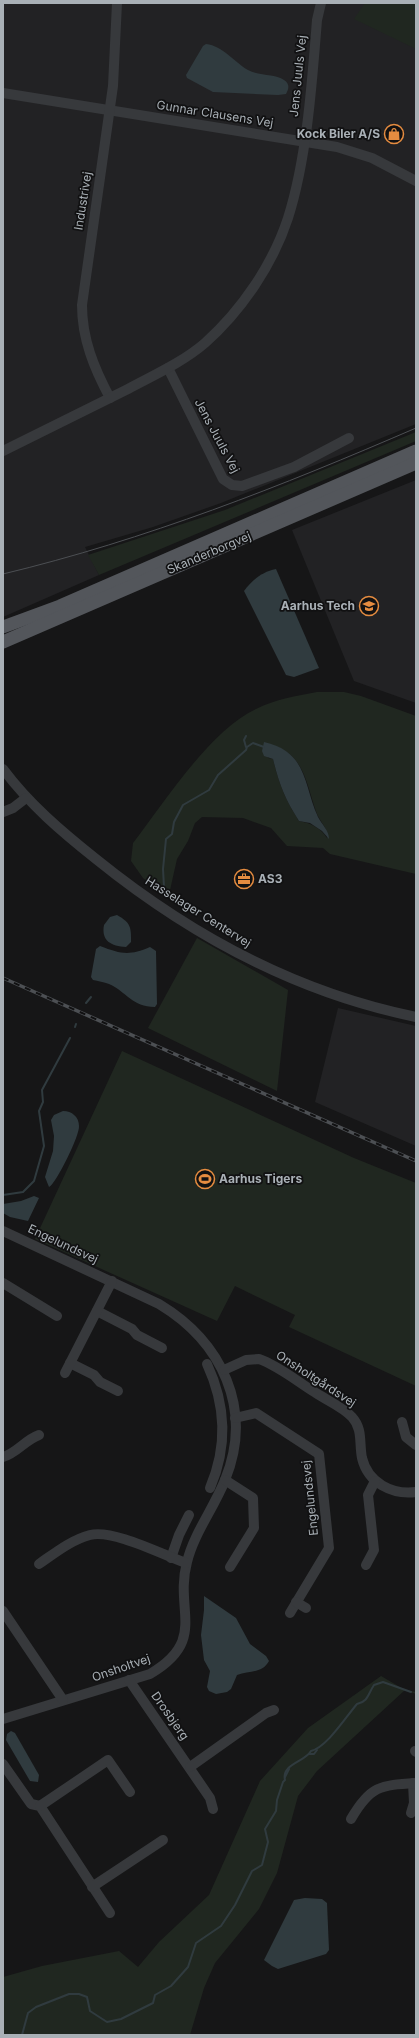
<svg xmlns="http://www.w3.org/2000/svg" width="419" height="2038" font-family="Inter,sans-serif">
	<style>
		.built { fill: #222224 }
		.green { fill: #202720; fill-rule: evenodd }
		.water { fill: #303b3f }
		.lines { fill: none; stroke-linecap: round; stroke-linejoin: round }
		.stream { stroke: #303b3f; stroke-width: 2 }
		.minor { stroke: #37393c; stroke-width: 10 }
		.major { stroke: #53565b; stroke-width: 13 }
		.tram { stroke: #4c4f53; stroke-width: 1 }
		.rail-casing { stroke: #4c4f53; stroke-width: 3.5 }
		.rail { stroke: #111112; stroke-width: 2; stroke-dasharray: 6; stroke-linecap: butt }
		.labels { text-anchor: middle; stroke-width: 3.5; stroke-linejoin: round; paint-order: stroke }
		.street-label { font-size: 12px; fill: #a9b0b6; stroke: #111112 }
		.poi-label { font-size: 12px; font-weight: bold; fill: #a9b0b6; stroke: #111112; text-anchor: end }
	</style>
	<rect width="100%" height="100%" fill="#161617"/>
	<g class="built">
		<polygon points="3,3 416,3 416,424 221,503 153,527 85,547 99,575 3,617"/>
		<polygon points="416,480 416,703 354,681 292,530"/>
		<polygon points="338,1008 416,1026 416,1146 315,1102"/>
	</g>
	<g class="green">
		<polygon points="365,3 416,3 416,49 354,19"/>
		<polygon points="416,432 416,441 99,575 88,555 225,510"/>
		<path d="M317,692H344L361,696L416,716V874L330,854L323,848L287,846L271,828L243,818L202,817L195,823L188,841L177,859L168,899L143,878L131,861L133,843C164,803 210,730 256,709C276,699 296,696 317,692ZM264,743C305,751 305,781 317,814C321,823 328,828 327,838C321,828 310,823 299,821C285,799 279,784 273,759L268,758Z"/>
		<polygon points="197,938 288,990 277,1091 148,1028"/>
		<polygon points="122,1051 354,1158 416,1183 416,1386 289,1327 295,1315 235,1286 217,1321 35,1239"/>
		<polygon points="381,1676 405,1690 416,1692 416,1694 405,1690 317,1771 298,1796 277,1873 259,1909 215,1963 204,1988 190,2035 3,2035 3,1977 42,1966 119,1951 138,1967 159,1942 209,1895 260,1781 308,1728"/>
	</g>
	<g class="water">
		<path d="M206,44C223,46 234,62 248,70C259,76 277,74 284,80C290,84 289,88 286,94L278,95L213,92L187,78L186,75L203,46Z"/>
		<path d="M276,569L319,668L294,677L286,675L244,591C253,579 262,572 276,569Z"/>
		<path d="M264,742C308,752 303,784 318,817C322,825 329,830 329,839L322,831L310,823L299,821C285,799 279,784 273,759L264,756L262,751Z"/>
		<path d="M117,915C131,923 131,927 131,942L126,947C111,946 101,941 104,925L110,917Z"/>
		<path d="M100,946C121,954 129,956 150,947L156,951L157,1004L155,1007C132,1007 127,992 109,984C104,982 98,981 93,980L91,977L96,949Z"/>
		<path d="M63,1111C72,1111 79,1117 79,1126C80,1135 56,1184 49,1187L45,1177L53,1151L54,1136L51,1120L54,1115Z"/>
		<polygon points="34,1196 39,1198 28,1221 10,1217 3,1213 3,1204 21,1201"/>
		<path d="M204,1596L236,1618L250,1644L266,1656L269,1661C262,1674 249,1670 237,1675L231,1689L227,1692L216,1694L209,1691L207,1687L210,1671L204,1660L201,1635L204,1610Z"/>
		<polygon points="11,1731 15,1733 39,1775 38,1782 30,1781 6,1740 7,1734"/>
		<polygon points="305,1898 322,1899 327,1903 329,1950 326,1954 278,1969 272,1966 264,1960 294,1900"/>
	</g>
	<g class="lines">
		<g class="stream">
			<polyline points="246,736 244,740 246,747"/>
			<polyline points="164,887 163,869 166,839 172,834 174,822 183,805 209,790 218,775 246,750 247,747 253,743 264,747"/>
			<polyline points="86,1003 91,997"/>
			<polyline points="75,1027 76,1024"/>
			<polyline points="3,1195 23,1192 34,1181 44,1146 39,1111 43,1102 42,1090 70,1038"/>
			<polyline points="309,1754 314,1754 317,1750"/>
			<polyline points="285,1777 289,1769"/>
			<path d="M22,2035L28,2013L36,2007L69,1994H79L87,1997L90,2011L107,2022L121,2019L153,2003L155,1995L171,1986L188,1967L196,1943L221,1926L235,1905L252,1871L262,1865L268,1842L265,1829L276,1811L277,1800L283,1782L285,1780C281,1764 305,1762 311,1751C327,1747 345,1718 357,1704C368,1702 368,1694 374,1685L383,1682L411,1692"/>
		</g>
		<g class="minor">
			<polyline points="3,93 337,147 372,158 416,181"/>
			<polyline points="168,368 223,479 232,485 242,486 294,467 349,438"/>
			<path d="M110,398C94,368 82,339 82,305L113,86L117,3"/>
			<path d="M3,451C45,430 86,410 128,389C154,375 183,362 205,343C242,310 273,264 288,218C307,158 312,83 317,20L321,3"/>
			<path d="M3,769C29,804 62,832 96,859C190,935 298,993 416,1017"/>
			<polyline points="3,812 13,808 26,798"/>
			<path d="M3,1231L159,1304C222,1342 254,1409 225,1480C214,1508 194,1533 187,1562C174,1611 208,1640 150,1674L3,1719"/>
			<polyline points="3,1283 57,1316"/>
			<polyline points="97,1311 132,1329 137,1335 162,1348"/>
			<polyline points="70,1363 94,1375 100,1382 118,1391"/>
			<path d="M207,1364C226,1405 228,1446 210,1488"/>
			<path d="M224,1370L246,1360L259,1359C279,1366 298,1382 316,1393C328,1401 343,1407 352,1417C363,1429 359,1443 362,1458C368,1483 392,1495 416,1492"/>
			<polyline points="65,1373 112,1281"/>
			<polyline points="235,1418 256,1413 319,1454 329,1548 290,1613"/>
			<polyline points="402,1422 406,1437 416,1445"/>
			<path d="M3,1457C17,1453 25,1440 39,1435"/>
			<polyline points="225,1480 253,1498 254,1528 230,1567"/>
			<polyline points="171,1558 179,1535 189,1515"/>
			<path d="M39,1564C55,1553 71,1540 90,1535C113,1529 163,1555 186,1563"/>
			<polyline points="366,1565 374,1550 368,1495 375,1481"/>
			<polyline points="296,1602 306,1608"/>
			<polyline points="3,1611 63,1700"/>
			<polyline points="129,1680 210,1798 213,1809"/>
			<polyline points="415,1751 416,1752"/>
			<polyline points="3,1764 31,1804 40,1806 110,1913"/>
			<polyline points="190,1767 266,1713 274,1710"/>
			<polyline points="40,1806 108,1760 130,1792"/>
			<polyline points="411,1813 414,1803 413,1783"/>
			<path d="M351,1819C370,1786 380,1785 416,1783"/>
			<polyline points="92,1887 163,1840"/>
		</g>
		<g class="major">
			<polyline points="3,627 60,606 416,451"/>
			<polyline points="3,642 416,463"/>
		</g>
		<path class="tram" d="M3,574C145,540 282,486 416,428"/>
		<g class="rail-casing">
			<polyline id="rail" points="3,978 416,1161"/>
		</g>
		<use href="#rail" class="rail"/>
	</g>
	<defs>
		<g id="shop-ring" transform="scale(1)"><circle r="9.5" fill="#111112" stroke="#e58c40" stroke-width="1.5"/><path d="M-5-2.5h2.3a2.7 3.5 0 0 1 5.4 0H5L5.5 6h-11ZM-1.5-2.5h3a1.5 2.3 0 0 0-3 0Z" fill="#e58c40"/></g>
		<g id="university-ring" transform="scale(1)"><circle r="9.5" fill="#111112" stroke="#e58c40" stroke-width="1.5"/><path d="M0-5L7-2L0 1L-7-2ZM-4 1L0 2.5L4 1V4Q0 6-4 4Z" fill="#e58c40"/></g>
		<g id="office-ring" transform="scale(1)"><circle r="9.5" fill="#111112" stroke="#e58c40" stroke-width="1.5"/><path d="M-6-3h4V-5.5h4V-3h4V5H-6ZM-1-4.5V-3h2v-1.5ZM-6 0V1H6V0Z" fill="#e58c40"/></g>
		<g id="stadium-ring" transform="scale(1)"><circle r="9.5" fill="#111112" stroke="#e58c40" stroke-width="1.5"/><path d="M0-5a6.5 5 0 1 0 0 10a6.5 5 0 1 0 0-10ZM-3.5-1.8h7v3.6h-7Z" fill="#e58c40"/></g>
	</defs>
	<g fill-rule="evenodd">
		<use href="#shop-ring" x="394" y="134"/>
		<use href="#university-ring" x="369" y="606"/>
		<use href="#office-ring" x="244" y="879"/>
		<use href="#stadium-ring" x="205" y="1179"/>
	</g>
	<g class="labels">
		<g class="street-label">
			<text transform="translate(298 76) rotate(-84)" y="4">Jens Juuls Vej</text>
			<text transform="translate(215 114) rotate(9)" y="4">Gunnar Clausens Vej</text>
			<text transform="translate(83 201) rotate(-81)" y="4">Industrivej</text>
			<text transform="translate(217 436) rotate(62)" y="4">Jens Juuls Vej</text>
			<text transform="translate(209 553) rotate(-23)" y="4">Skanderborgvej</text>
			<text transform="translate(198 912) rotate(32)" y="4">Hasselager Centervej</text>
			<text transform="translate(63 1244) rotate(25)" y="4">Engelundsvej</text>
			<text transform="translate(316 1379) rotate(33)" y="4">Onsholtgårdsvej</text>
			<text transform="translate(310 1498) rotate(-96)" y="4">Engelundsvej</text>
			<text transform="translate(121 1668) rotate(-19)" y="4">Onsholtvej</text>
			<text transform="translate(170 1716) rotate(55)" y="4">Drosbjerg</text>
		</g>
		<g class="poi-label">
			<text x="380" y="138">Kock Biler A/S</text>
			<text x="355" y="610">Aarhus Tech</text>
			<text x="258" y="883" text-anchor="start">AS3</text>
			<text x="219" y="1183" text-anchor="start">Aarhus Tigers</text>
		</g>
	</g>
	<rect width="419" height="2038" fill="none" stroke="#a9b0b6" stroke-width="8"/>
</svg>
